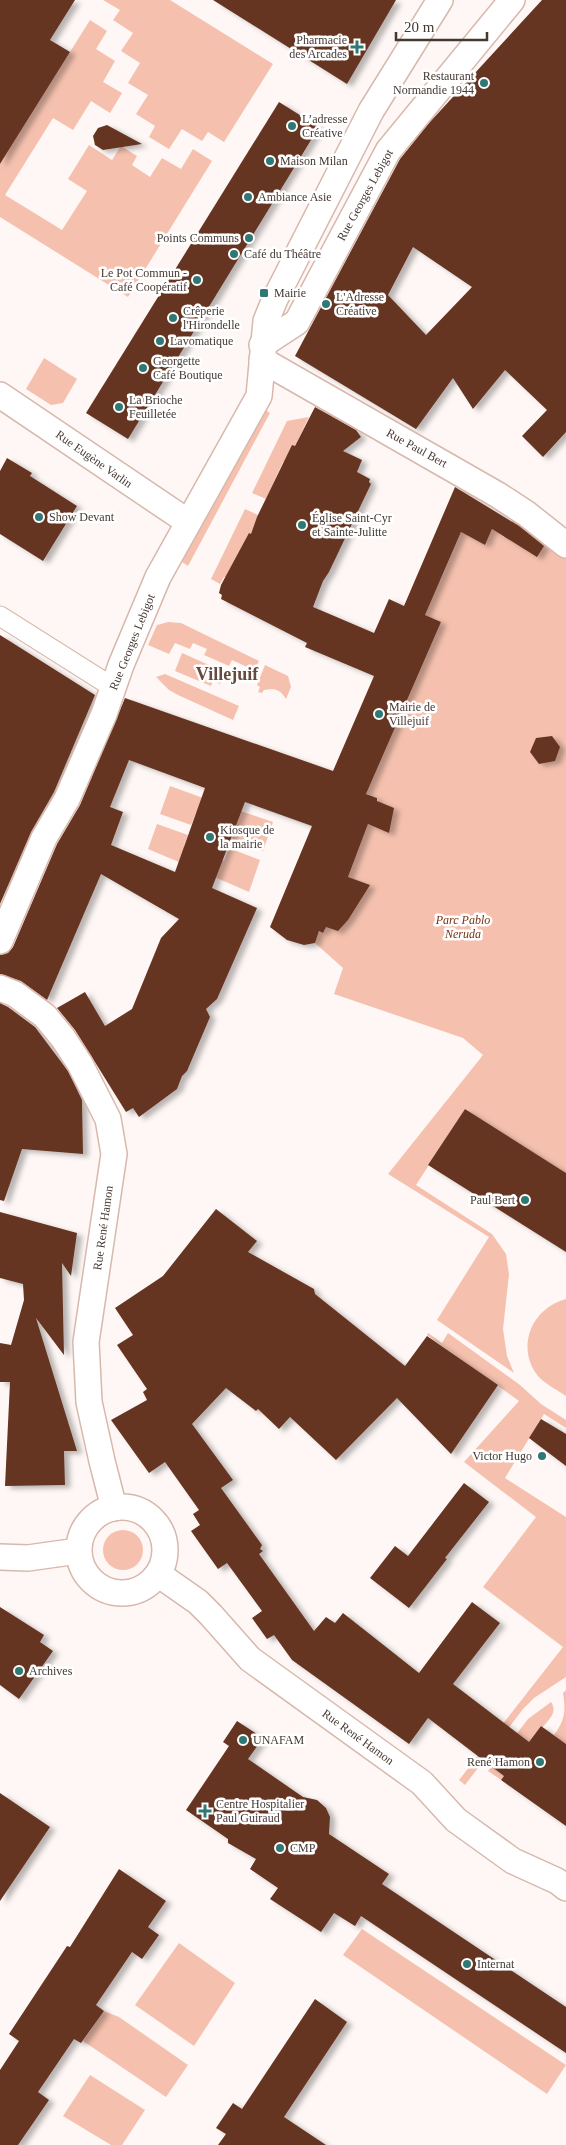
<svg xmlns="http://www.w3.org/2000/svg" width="566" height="2145" font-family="Georgia,serif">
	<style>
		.green { fill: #f5c1ae }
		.building { fill: #663523; fill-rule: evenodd; filter: url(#shadow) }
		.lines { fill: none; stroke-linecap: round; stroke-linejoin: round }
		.pedestrian-casing { stroke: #d8b8ac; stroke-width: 21 }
		.minor-casing { stroke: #d8b8ac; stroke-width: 28 }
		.pedestrian { stroke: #fff; stroke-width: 19 }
		.minor { stroke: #fff; stroke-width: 25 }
		.poi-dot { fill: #2f7874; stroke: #fff; stroke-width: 2 }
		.labels { text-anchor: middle; stroke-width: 5; stroke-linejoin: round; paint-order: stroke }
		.poi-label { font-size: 12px; fill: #453833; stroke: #fff; text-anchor: start }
		.street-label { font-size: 12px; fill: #453833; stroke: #fff }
		.park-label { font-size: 12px; font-style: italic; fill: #763114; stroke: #fff }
		.district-label { font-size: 18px; font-weight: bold; fill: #654a40; stroke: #fff }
	</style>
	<defs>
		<filter id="shadow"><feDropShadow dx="5.5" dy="3" stdDeviation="2.5" flood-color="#0004"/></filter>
	</defs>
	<rect width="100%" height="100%" fill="#fef7f5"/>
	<g class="green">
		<polygon points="103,0 170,0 273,64 224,142 208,132 202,141 182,129 169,149 149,137 155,126 136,114 148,95 128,83 140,63 121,51 133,33 113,20 120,10"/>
		<polygon points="90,20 107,31 96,49 115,61 103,82 122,93 110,113 91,101 73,130 53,118 5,195 62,230 87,191 68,179 89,145 112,160 121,146 137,156 132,165 150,177 162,158 181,169 193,149 212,161 128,297 0,217 0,164"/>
		<polygon points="44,358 77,379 63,403 51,405 26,389"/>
		<polygon points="264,409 270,413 188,566 179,560"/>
		<polygon points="309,417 295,446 292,446 287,463 283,462 266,499 252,493 287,421"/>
		<polygon points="245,509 258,515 257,518 260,520 232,578 224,577 220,584 211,579"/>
		<polygon points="514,517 566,556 566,1173 465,1109 416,1185 492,1234 506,1254 509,1274 503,1329 507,1356 514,1373 437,1320 489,1237 388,1174 483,1055 463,1038 334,994 343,968 315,943 319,931 323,933 348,877 368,824 388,832 377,798 365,793 441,622 404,606 419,571 440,581 461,532 485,545 492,529 504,537"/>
		<polygon points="168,622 181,623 259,661 252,676 245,673 247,667 232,660 229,666 204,655 207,649 193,643 190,649 175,643 169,654 148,645 157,625"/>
		<polygon points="182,653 218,669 216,673 224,676 220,684 213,681 211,686 175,671"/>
		<path d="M265,665L288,676L291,687L286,699C280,689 275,688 264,690L262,693L258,692L260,687L257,685Z"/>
		<polygon points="165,674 239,706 233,720 178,695 169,690 156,677"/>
		<polygon points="170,786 217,803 211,819 196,813 191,825 160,814"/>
		<polygon points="226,806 273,822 263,851 232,839 236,828 221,823"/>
		<polygon points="157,824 188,835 184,846 198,852 193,868 148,849"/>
		<polygon points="229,848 260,860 249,892 203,872 209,856 224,861"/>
		<path d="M566,1299V1396C556,1389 542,1383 535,1372C517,1343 533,1308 566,1299Z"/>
		<polygon points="428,1333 442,1343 448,1333 520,1385 541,1404 566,1420 566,1428 544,1414 505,1478 566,1517 566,1677 534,1698 523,1709 465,1785 459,1780 563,1647 483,1587 536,1517 464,1462 519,1401 427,1335"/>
		<circle cx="123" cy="1550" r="20"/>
		<path d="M566,1690V1744L554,1735C565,1720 566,1711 563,1693Z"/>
		<path d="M551,1702C558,1712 549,1719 543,1727L541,1726L501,1780L488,1771L528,1719Z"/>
		<polygon points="362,1929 566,2065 547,2094 343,1955"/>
		<polygon points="179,1943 235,1983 194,2046 135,2005"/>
		<polygon points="104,2011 119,2017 188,2065 166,2097 83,2041"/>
		<polygon points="90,2075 145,2110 122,2145 111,2145 63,2116"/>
	</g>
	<g class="building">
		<polygon points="0,0 75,0 50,40 70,52 0,164"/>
		<polygon points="213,0 396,0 347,84"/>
		<path d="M542,0H566V432L543,457L522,436L547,410L505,370L473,409L453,378L416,429L295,356L400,159L429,123ZM413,247L472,287L426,335L388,295Z"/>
		<polygon points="279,102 319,127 128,439 86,413"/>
		<polygon points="107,125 142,144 103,150 95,145 93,136 98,128"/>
		<path d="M315,407L356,430L361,437L343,451L362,460L357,472L370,479L369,482L371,484L329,572L323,581L313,607L374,633L389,599L404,606L455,487L519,526L544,546L537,557L492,529L485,545L461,532L425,615L441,622L366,794L377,798V801L394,808L389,833L368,824L348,877L370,885L348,920L338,931L326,927L323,933L319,931L315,943L304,945L287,940L270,927L312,826L245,802L212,888L257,908L217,999L206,1009L210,1017L187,1071L182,1076L177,1089L139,1117L133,1108L126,1112L75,1030L57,1008L85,992L105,1026L132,1009L161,938L179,919L101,874L47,1000L21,981L0,974V955L8,953L13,947L57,844L80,805L125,698L333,771L374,676L305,647L307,643L221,599L222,595L219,593L221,585L249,533L251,534L257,517L292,445L295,446ZM129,760L205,788L175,872L111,845L123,812L110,807Z"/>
		<polygon points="7,458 32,473 30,476 77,506 43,561 0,534 0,471"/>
		<polygon points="0,635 95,695 54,792 31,832 0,904"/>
		<polygon points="552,736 560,747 555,761 539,764 530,752 536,738"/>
		<polygon points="0,1003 8,1007 35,1027 68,1071 82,1100 83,1154 22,1149 4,1201 0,1200"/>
		<polygon points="465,1109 566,1173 566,1252 428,1165"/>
		<polygon points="216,1209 257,1241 248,1252 314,1289 315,1294 405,1366 427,1336 498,1385 451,1454 397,1398 336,1460 290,1417 279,1429 258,1409 256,1411 226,1388 192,1424 233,1480 221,1488 262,1545 260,1549 263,1551 259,1554 314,1631 326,1617 335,1623 343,1613 419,1673 472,1602 500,1623 453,1684 529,1742 541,1726 566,1744 566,1826 501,1780 504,1776 428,1718 409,1744 292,1660 274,1635 267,1639 252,1618 262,1611 227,1563 218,1569 191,1531 200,1525 193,1514 199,1510 165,1462 149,1473 111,1420 147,1400 143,1392 147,1389 117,1345 133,1335 115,1308 163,1276"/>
		<polygon points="0,1212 77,1233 71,1276 62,1263 64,1355 36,1318 77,1451 64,1451 65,1485 5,1486 10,1382 0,1382 0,1343 11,1345 24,1300 23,1284 0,1278"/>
		<polygon points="541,1419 566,1434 566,1466 529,1438"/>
		<polygon points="464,1483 489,1502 445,1558 447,1559 409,1608 370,1578 395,1546 408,1556"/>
		<polygon points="0,1607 44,1635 40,1642 53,1651 19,1699 0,1685"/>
		<polygon points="237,1721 263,1738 248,1759 303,1797 317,1800 326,1808 330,1817 329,1834 389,1874 382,1884 566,2007 566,2053 361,1916 355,1926 334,1913 321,1932 270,1899 278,1888 250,1869 256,1859 228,1843 228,1839 186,1810 229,1746 223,1742"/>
		<polygon points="0,1793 50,1827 0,1901"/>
		<polygon points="119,1869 166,1901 148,1927 159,1935 142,1959 132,1952 96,2005 104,2011 81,2043 74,2039 38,2092 49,2100 18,2145 0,2145 0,2070 19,2041 9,2034 67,1946 70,1947"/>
		<polygon points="315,1999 347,2022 284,2117 326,2145 218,2145 226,2134 216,2128 233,2103 242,2109"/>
	</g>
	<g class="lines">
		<g class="pedestrian-casing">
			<polyline id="pedestrian" points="0,616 106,683"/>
		</g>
		<g class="minor-casing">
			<g id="minor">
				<polyline points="262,345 297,322 388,151 512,0"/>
				<polyline points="262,360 498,495 527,514 566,545"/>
				<polyline points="0,395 188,522"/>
				<polyline points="0,941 44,838 67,799 104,714 121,665 158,577 259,396 266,321 275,299 371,111 440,0"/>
				<polyline points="0,988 15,994 45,1016 63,1038 80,1064 108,1119 114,1154 86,1342 89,1402 102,1461 114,1508"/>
				<circle cx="122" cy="1550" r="43"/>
				<polyline points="0,1557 28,1558 78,1551"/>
				<polyline points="158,1574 198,1602 211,1615 250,1659 422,1783 456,1820 513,1861 557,1881 566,1888"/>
			</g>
		</g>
		<use href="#pedestrian" class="pedestrian"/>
		<use href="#minor" class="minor"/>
	</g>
	<g class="poi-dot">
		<path d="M354.5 39.5h5v5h5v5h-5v5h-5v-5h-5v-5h5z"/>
		<circle cx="484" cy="83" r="5"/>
		<circle cx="292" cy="126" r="5"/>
		<circle cx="270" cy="161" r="5"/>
		<circle cx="248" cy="197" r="5"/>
		<circle cx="249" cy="238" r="5"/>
		<circle cx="234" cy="254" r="5"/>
		<circle cx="197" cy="280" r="5"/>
		<rect x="259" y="288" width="10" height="10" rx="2.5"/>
		<circle cx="326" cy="304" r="5"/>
		<circle cx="173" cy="318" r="5"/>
		<circle cx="160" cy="341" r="5"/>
		<circle cx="143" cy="368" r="5"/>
		<circle cx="119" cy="407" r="5"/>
		<circle cx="39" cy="517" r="5"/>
		<circle cx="302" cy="525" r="5"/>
		<circle cx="379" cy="714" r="5"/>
		<circle cx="210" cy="837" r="5"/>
		<circle cx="525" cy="1200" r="5"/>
		<circle cx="542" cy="1456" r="5"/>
		<circle cx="19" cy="1671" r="5"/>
		<circle cx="243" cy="1740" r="5"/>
		<circle cx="540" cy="1762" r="5"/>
		<path d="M202.5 1803.5h5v5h5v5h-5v5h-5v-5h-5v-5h5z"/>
		<circle cx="280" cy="1848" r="5"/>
		<circle cx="467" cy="1964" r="5"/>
	</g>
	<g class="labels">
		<g class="poi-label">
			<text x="347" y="44" text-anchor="end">Pharmacie<tspan x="347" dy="14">des Arcades</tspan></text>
			<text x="474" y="80" text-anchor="end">Restaurant<tspan x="474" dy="14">Normandie 1944</tspan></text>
			<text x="302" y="123">L’adresse<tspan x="302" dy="14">Créative</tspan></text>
			<text x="280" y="165">Maison Milan</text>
			<text x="258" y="201">Ambiance Asie</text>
			<text x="239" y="242" text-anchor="end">Points Communs</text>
			<text x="244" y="258">Café du Théâtre</text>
			<text x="187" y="277" text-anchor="end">Le Pot Commun -<tspan x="187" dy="14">Café Coopératif</tspan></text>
			<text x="274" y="297">Mairie</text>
			<text x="336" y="301">L'Adresse<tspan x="336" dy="14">Créative</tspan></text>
			<text x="183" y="315">Crêperie<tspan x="183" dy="14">l'Hirondelle</tspan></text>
			<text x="170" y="345">Lavomatique</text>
			<text x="153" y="365">Georgette<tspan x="153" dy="14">Café Boutique</tspan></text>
			<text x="129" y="404">La Brioche<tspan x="129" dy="14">Feuilletée</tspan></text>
			<text x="49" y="521">Show Devant</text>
			<text x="312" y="522">Église Saint-Cyr<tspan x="312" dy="14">et Sainte-Julitte</tspan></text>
			<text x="389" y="711">Mairie de<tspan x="389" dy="14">Villejuif</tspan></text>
			<text x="220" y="834">Kiosque de<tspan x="220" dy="14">la mairie</tspan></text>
			<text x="515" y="1204" text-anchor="end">Paul Bert</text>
			<text x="532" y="1460" text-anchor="end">Victor Hugo</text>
			<text x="29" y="1675">Archives</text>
			<text x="253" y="1744">UNAFAM</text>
			<text x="530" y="1766" text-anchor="end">René Hamon</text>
			<text x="216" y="1808">Centre Hospitalier<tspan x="216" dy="14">Paul Guiraud</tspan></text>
			<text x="290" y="1852">CMP</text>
			<text x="477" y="1968">Internat</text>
		</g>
		<g class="street-label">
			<text transform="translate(365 195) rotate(-61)" y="4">Rue Georges Lebigot</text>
			<text transform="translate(417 448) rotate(29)" y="4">Rue Paul Bert</text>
			<text transform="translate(94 459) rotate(35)" y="4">Rue Eugène Varlin</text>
			<text transform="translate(132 642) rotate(-68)" y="4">Rue Georges Lebigot</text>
			<text transform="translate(103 1228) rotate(-82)" y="4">Rue René Hamon</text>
			<text transform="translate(358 1737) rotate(36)" y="4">Rue René Hamon</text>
		</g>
		<g class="park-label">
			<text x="463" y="924">Parc Pablo<tspan x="463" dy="14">Neruda</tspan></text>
		</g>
		<g class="district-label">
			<text x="227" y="680">Villejuif</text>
		</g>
	</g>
	<path d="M396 32v8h91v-8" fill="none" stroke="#453833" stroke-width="2.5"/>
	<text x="404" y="32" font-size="15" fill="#453833" stroke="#ffffff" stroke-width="4" paint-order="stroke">20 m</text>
</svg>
